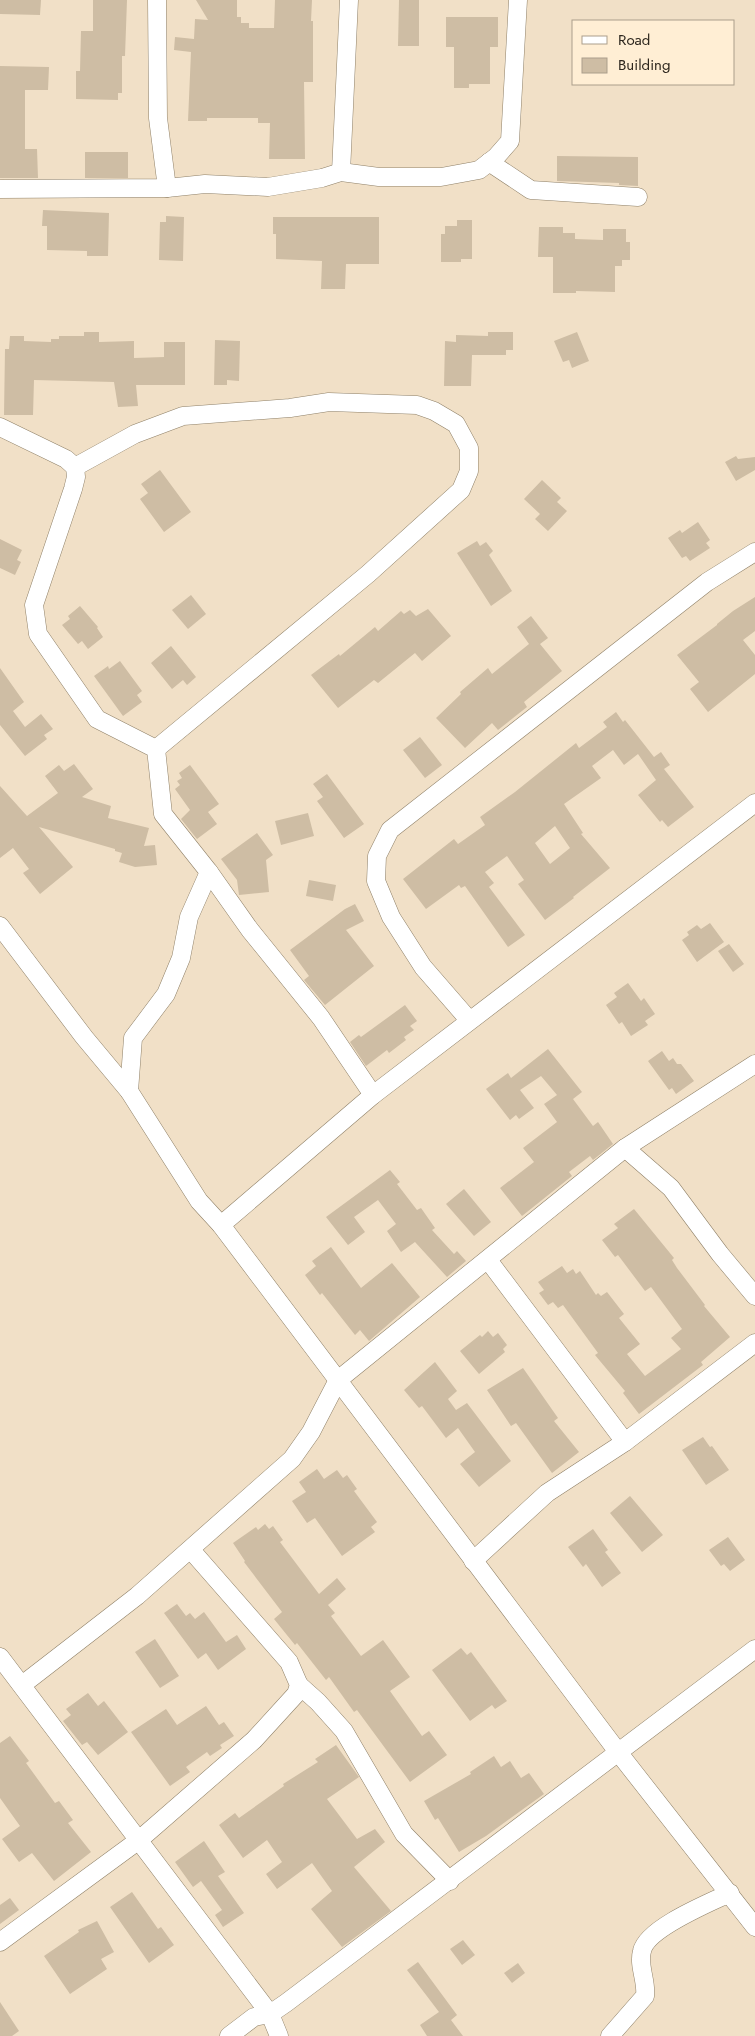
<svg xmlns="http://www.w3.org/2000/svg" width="755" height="2036" font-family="Jost,sans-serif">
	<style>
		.building { fill: #cebda4; fill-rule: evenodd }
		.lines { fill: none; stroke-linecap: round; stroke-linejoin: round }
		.minor-casing { stroke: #8f8068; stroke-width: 19 }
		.minor { stroke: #fff; stroke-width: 18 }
	</style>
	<rect width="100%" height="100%" fill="#f1e0c7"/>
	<g class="building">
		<polygon points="0,0 41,0 40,15 0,14"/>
		<polygon points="93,0 127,0 125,56 122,56 122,93 118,93 118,100 76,99 76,71 80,71 81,31 93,31"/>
		<polygon points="196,0 237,0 237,17 241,17 241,23 249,23 249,28 274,28 275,0 312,0 311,21 313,21 313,82 304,82 305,159 269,159 270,123 258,123 258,118 207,118 207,121 188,121 191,52 174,50 175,37 194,39 195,19 208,20"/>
		<polygon points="399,0 419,0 419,46 398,46"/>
		<polygon points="446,17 498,17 498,47 490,47 490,84 469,84 469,88 454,88 454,47 446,47"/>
		<polygon points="0,66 49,67 48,90 25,90 25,149 37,149 38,178 0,178"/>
		<rect x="85" y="152" width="43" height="26"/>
		<polygon points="557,156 638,157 638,186 619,185 619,183 557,181"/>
		<polygon points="43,210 109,213 108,256 87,256 87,251 47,250 47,226 42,226"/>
		<polygon points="166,216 184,217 183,261 159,260 160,222 166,222"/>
		<polygon points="273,217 379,217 379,264 346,264 345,289 321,289 322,261 276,259 276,234 273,234"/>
		<polygon points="457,220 472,220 472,259 461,259 461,262 441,262 441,234 445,234 445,226 457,226"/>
		<polygon points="539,227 563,227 563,233 575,233 575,239 603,240 603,229 626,229 626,242 630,242 630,260 622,260 622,266 615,266 615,292 576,291 576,293 553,293 553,257 538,257"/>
		<polygon points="84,332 99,332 99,342 134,341 134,358 164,357 164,342 185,342 185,385 136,385 138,406 118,407 114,382 34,380 33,415 4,415 5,349 9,349 10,336 24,336 24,341 51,342 51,339 59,339 59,336 84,336"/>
		<polygon points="488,332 513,332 513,350 506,350 506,355 472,355 471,386 444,386 445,341 456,342 456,335 488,336"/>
		<polygon points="577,332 589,361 572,368 569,360 563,362 554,341"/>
		<polygon points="215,340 240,341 239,381 227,380 227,385 214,385"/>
		<polygon points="736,456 738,459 755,457 755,470 736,481 725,462"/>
		<polygon points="160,470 191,512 164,532 140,499 148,493 141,484"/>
		<polygon points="542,480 561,498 557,502 567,511 548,531 535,519 540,514 524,499"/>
		<polygon points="698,522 710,540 706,543 710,548 690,561 686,556 682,558 668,538 680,530 682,533"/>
		<polygon points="0,539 22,550 17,560 21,562 15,575 0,568"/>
		<polygon points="477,541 480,546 486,542 493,551 489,555 512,591 491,606 457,553"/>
		<polygon points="191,595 206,614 188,629 172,610"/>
		<polygon points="755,597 755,631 743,640 755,655 755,674 708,712 690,689 699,682 677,655 717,625 717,624 733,611"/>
		<polygon points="80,606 98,627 97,628 103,637 88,649 82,641 78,644 62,625 70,619 68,616"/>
		<polygon points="428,609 451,636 422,661 415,653 378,683 374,680 338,708 311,675 339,654 340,656 375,627 378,631 401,611 404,614 410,610 416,616"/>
		<polygon points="531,616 548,638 540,644 562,671 524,702 527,707 498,730 492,723 465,748 436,718 461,694 460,692 488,668 492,674 529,644 517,627"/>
		<polygon points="171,646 196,677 187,685 183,680 172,689 151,663"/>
		<polygon points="120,661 142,691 137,695 142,702 123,716 94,676 108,666 109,669"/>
		<polygon points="0,668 24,702 13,711 25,727 41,714 53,729 44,735 47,739 25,756 0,725"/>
		<path d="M616,712L623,722L625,720L654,757L661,752L670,765L664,769L694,807L668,827L662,820L660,822L638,795L656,780L638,754L624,765L613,750L592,766L601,778L564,804L583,833L581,834L610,868L573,897L574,898L545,920L518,884L524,880L507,856L485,872L494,883L489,887L525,935L508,947L465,886L461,888L459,885L426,909L403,879L454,839L458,844L485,825L480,817L515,792L576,743L579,748L607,727L603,722ZM555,826L570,848L550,864L535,843Z"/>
		<polygon points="420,737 442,765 425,778 403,750"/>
		<polygon points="74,764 93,789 82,797 111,806 108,818 149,828 144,846 155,845 157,865 135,867 119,862 122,853 115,851 115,849 39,827 73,867 40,894 23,873 29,869 13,848 0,858 0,786 27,816 58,793 45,776 59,765 64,771"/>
		<polygon points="190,765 219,804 208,812 217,824 197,839 181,819 190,810 175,789 180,785 177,781 182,778 179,773"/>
		<polygon points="327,774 364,824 344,838 317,801 323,797 313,784"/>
		<polygon points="308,813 314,836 281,845 275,821"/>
		<polygon points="257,833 273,855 266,860 269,892 239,895 237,880 221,859"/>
		<polygon points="309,880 336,885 333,901 306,896"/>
		<polygon points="355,904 364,921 346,930 374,966 325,1005 304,980 309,976 290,950 345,909"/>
		<polygon points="710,923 724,942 697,962 682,940 689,935 687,932 697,925 701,929"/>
		<polygon points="729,944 744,964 733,972 718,951"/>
		<polygon points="628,983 641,1001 644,998 655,1014 645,1021 648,1025 631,1036 622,1022 619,1024 606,1005 617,997 614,993"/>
		<polygon points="405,1005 417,1021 410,1026 414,1030 404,1037 406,1040 389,1053 387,1050 366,1066 350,1042 359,1035 361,1037"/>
		<polygon points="548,1049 582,1092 573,1099 593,1126 598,1122 613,1144 593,1160 590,1156 569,1172 572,1176 522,1216 500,1188 534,1162 523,1148 557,1122 544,1104 557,1095 541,1076 520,1090 534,1108 519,1119 516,1115 510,1120 486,1089 508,1073 511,1078"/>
		<polygon points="662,1051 669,1061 673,1058 677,1064 681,1064 694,1081 676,1094 672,1088 669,1090 648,1061"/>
		<polygon points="390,1170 400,1182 397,1184 417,1210 421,1208 435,1228 432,1230 454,1254 457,1251 466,1261 447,1277 415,1242 401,1252 387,1231 396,1224 378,1200 354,1217 365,1232 348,1245 326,1217"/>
		<polygon points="464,1189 491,1222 474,1236 446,1204"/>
		<polygon points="634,1209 674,1258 672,1260 677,1268 705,1305 704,1306 730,1337 701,1362 703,1365 639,1414 623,1393 625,1391 595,1355 598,1353 563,1305 558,1308 553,1302 548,1305 539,1293 544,1290 538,1282 562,1266 567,1273 573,1269 576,1274 580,1271 596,1295 598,1293 601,1296 607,1292 624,1314 619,1318 640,1344 627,1354 645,1376 681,1349 671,1338 682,1329 651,1287 645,1291 618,1255 615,1257 602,1240 618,1228 614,1224"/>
		<polygon points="331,1247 361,1288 392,1263 420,1297 369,1341 360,1330 355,1335 322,1293 320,1295 305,1275 316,1266 312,1261"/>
		<polygon points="488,1331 493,1337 498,1333 507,1345 503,1349 505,1352 479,1374 460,1351 480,1335 482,1337"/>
		<polygon points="435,1362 457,1391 448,1399 456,1410 467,1403 511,1461 479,1487 460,1464 475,1452 458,1428 446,1438 422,1406 419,1408 404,1390"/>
		<polygon points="523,1368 558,1418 554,1421 579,1452 552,1473 516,1423 511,1426 487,1390"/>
		<polygon points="703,1437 710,1447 712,1446 729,1470 706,1485 682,1450"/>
		<polygon points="317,1469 324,1479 337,1470 343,1478 347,1475 357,1489 354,1491 377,1522 371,1527 375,1532 342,1556 315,1518 307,1523 292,1501 306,1492 299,1482"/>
		<polygon points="630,1496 663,1535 642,1552 610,1513"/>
		<polygon points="265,1524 269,1529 273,1526 283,1540 280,1542 319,1594 337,1578 346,1589 328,1605 335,1613 331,1616 361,1656 383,1640 410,1677 390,1691 422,1736 429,1731 447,1755 410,1782 357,1710 354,1712 329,1677 326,1680 297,1643 295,1645 274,1619 282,1612 244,1562 245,1561 233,1543 256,1527 258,1530"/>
		<polygon points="593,1529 608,1550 605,1552 621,1573 602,1587 586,1564 583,1567 568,1547"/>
		<polygon points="728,1537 745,1560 730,1571 724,1564 721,1566 709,1550"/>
		<polygon points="177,1604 186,1616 190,1613 195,1619 204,1612 226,1642 237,1635 246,1649 218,1670 206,1653 198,1659 164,1613"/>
		<polygon points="155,1639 179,1676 160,1688 135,1652"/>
		<polygon points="461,1648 467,1655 471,1652 507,1701 495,1709 492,1705 470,1721 432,1670"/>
		<polygon points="88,1693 98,1706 104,1701 128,1732 98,1755 87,1742 82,1745 63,1721 71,1715 66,1709"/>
		<polygon points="206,1706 219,1725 224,1722 234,1736 220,1745 222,1748 210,1756 207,1752 186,1767 190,1772 170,1786 131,1732 166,1709 177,1725"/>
		<polygon points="10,1736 29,1761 26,1763 55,1803 59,1801 73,1820 68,1823 91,1852 54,1881 32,1853 19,1862 2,1839 20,1826 0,1798 0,1743"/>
		<polygon points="336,1745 359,1777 327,1799 357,1839 375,1829 385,1842 354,1867 391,1911 342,1947 311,1909 332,1891 312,1863 277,1889 266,1874 282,1862 267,1840 243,1858 219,1825 235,1813 239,1818 284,1786 283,1784 318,1762 315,1759"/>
		<polygon points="494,1756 501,1767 510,1761 521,1778 529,1773 544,1794 486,1836 459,1852 438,1818 435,1820 424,1801 471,1774 470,1772"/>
		<polygon points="204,1841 225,1872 218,1876 244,1913 223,1927 215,1915 222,1910 201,1881 193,1887 175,1862"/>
		<polygon points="132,1892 158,1929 161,1927 174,1945 149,1963 110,1907"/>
		<polygon points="10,1898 19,1910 0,1924 0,1905"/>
		<polygon points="97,1921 114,1952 101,1959 107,1969 70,1994 44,1956 79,1932 78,1930"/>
		<polygon points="463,1940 475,1955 462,1965 450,1949"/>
		<polygon points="418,1962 457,2015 451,2020 463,2036 427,2036 420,2025 439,2012 407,1970"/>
		<polygon points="518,1963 525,1973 512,1983 504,1973"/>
		<polygon points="0,2002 19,2031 12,2036 0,2036"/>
	</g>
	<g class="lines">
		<g class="minor-casing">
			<g id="minor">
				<polyline points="157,0 158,118 167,188"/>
				<polyline points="489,162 531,190 638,197"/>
				<polyline points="341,172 349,0"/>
				<polyline points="0,189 167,188 205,184 268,187 322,178 341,172 379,177 441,177 479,170 496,157 510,141 518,0"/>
				<polyline points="0,427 66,459 75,467 76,477 73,489 34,605 38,634 97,719 156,749 163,814 209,872 250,930 321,1018 373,1095"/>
				<polyline points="75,467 135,434 183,416 290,408 329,402 417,405 434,411 456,424 469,448 469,471 461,490 368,574 156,749"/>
				<polyline points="0,926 84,1037 129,1091 199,1201 221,1225 618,1752 755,1927"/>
				<polyline points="469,1020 423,967 391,917 376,881 377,856 390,830 707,582 755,552"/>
				<polyline points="129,1091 133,1038 166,994 181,958 189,917 209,872"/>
				<polyline points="625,1148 671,1188 720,1254 755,1296"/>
				<polyline points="221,1225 373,1095 755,803"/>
				<polyline points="488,1260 625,1442"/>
				<polyline points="473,1561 547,1493 625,1442 755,1343"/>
				<polyline points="0,1657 270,2014 254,2017 229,2036"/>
				<polyline points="22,1685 137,1596 292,1459 311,1432 338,1380 625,1148 755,1064"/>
				<polyline points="299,1685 318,1702 344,1731 404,1834 450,1881"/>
				<polyline points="0,1942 139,1840 254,1740 296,1694 299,1685 289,1662 191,1550"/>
				<polyline points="279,2036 270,2014 286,2003 755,1649"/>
				<path d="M610,2036L645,1996C647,1981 638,1966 642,1951C647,1928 709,1903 730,1893"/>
			</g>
		</g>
		<use href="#minor" class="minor"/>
	</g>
	<rect x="572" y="20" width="162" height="65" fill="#ffeed4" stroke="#ab9e8b"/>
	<rect x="582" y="36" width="25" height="8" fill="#ffffff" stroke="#ab9e8b"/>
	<text x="618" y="45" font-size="15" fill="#2e271e">Road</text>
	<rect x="582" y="58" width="25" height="15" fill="#cebda4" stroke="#ab9e8b"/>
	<text x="618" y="70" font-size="15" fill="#2e271e">Building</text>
</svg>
